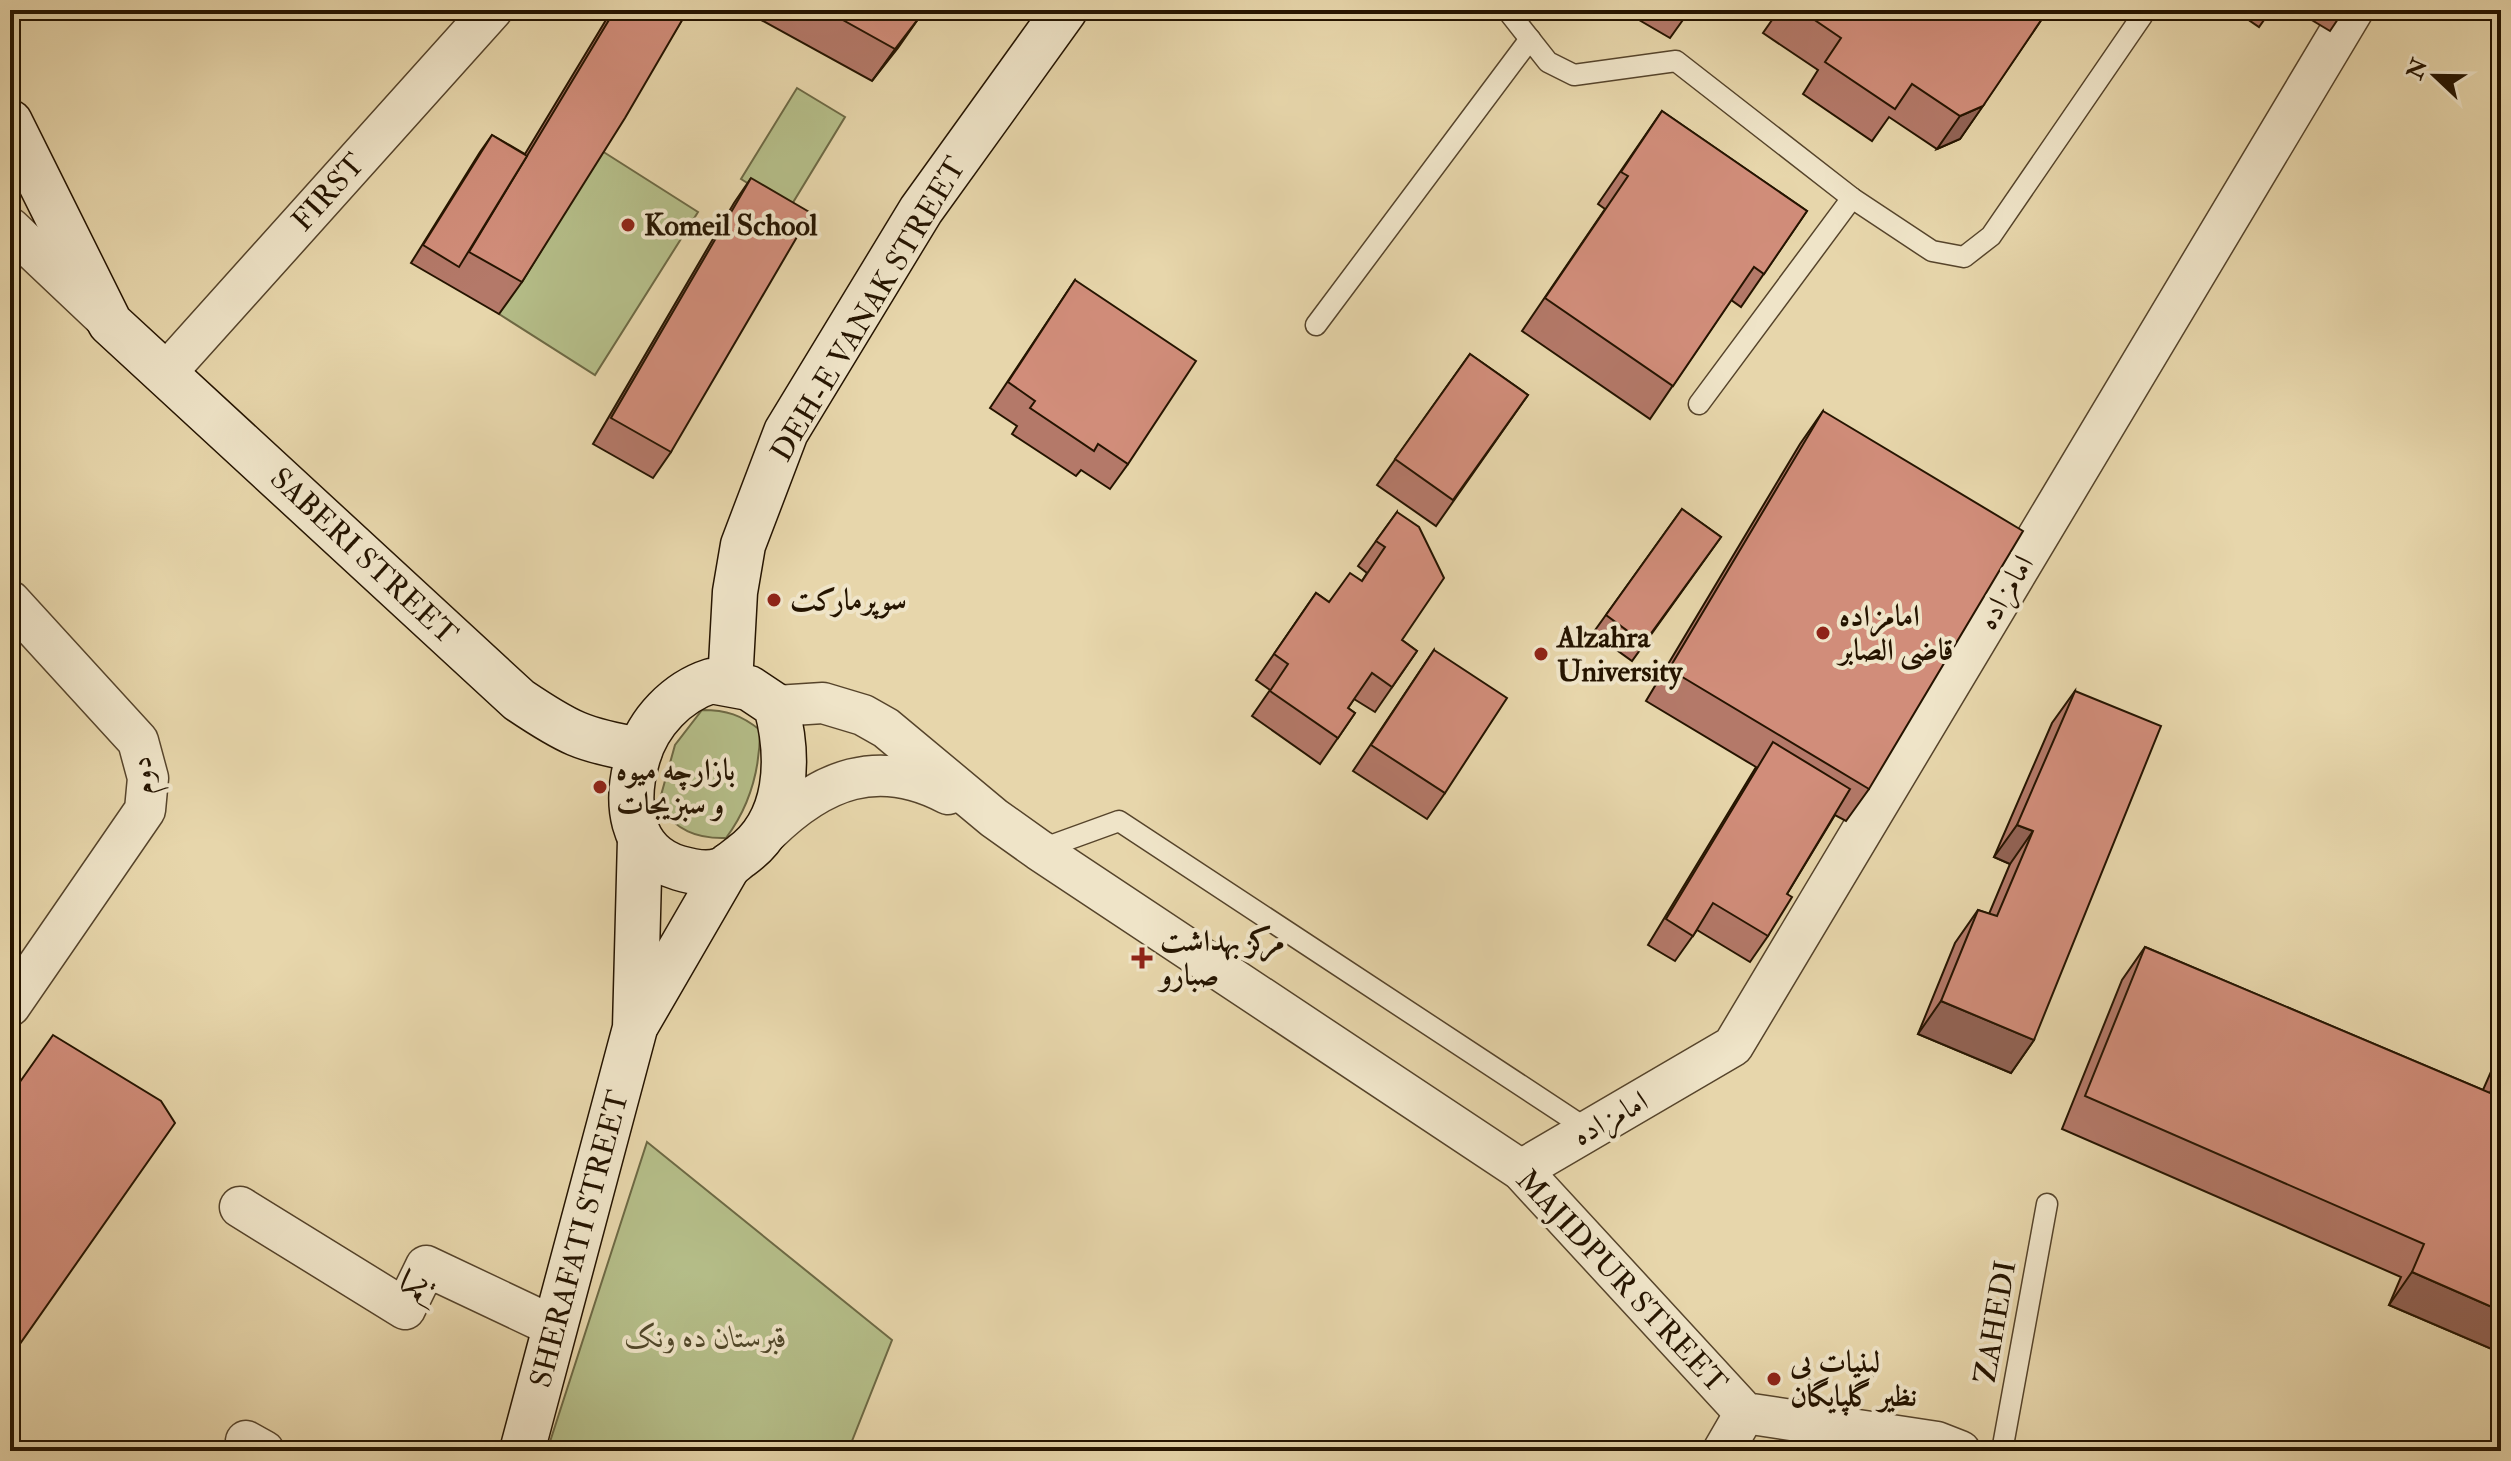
<svg xmlns="http://www.w3.org/2000/svg" width="2511" height="1461" font-family="'IM FELL Double Pica',Amiri,serif">
	<style>
		.green { fill: #b5be89; stroke: #6d6944; stroke-width: 2 }
		.lines { fill: none; stroke-linecap: round; stroke-linejoin: round }
		.lane-casing { stroke: #56442b; stroke-width: 23 }
		.street-casing { stroke: #56442b; stroke-width: 43 }
		.secondary-casing { stroke: #251400; stroke-width: 47 }
		.lane { stroke: #efe4c8; stroke-width: 20 }
		.street { stroke: #efe4c8; stroke-width: 40 }
		.secondary { stroke: #efe4c8; stroke-width: 44 }
		.wall { fill: #b47969; stroke: #251400; stroke-width: 2 }
		.shaded-wall { fill: #926355; stroke: #251400; stroke-width: 2 }
		.building { fill: #d18d7a; stroke: #251400; stroke-width: 2 }
		.poi-dot { fill: #8f2418; stroke: #efe4c8; stroke-width: 3 }
		.labels { text-anchor: middle; stroke-width: 8; stroke-linejoin: round; paint-order: stroke }
		.street-label { font-size: 30px; fill: #251400; stroke: #efe4c8 }
		.poi-label { font-size: 30px; font-weight: bold; fill: #251400; stroke: #efe4c8; text-anchor: start }
		.park-label { font-size: 30px; font-style: italic; fill: #504729; stroke: #efe4c8 }
	</style>
	<rect width="100%" height="100%" fill="#e7d6ab"/>
	<filter id="stains"><feTurbulence type="fractalNoise" baseFrequency=".0025" numOctaves="4"/><feColorMatrix values="0 0 0 0 .2 0 0 0 0 .09 0 0 0 0 .02 0 0 0 .5 -.17"/></filter>
	<radialGradient id="worn" r=".72"><stop offset=".6" stop-color="#630" stop-opacity="0"/><stop offset="1" stop-color="#630" stop-opacity=".3"/></radialGradient>
	<g class="green">
		<polygon points="797,88 845,117 789,209 741,179"/>
		<polygon points="602,151 698,212 595,375 499,314"/>
		<path d="M702,710C727,710 741,715 760,730C760,770 750,806 726,838C696,839 677,830 658,806L675,745Z"/>
		<polygon points="647,1142 892,1340 848,1451 547,1451"/>
	</g>
	<g class="lines">
		<g class="lane-casing">
			<g id="lane">
				<polyline points="1507,10 1548,62 1574,75 1676,61 1852,198 1932,251 1964,257 1991,236 2142,16"/>
				<polyline points="1316,325 1530,39"/>
				<polyline points="1699,404 1852,198"/>
				<polyline points="1039,850 1119,821 1587,1129"/>
				<polyline points="2002,1451 2047,1204"/>
			</g>
		</g>
		<g class="street-casing">
			<g id="street">
				<polyline points="10,228 104,317"/>
				<polyline points="164,375 492,10"/>
				<polyline points="10,601 138,741 148,778 145,810 10,1006"/>
				<polyline points="776,706 823,703 863,715 886,728 994,818 1039,850 1521,1170 1745,1413 1937,1442 1960,1451"/>
				<path d="M768,832C822,779 878,757 948,794"/>
				<polyline points="1521,1170 1733,1046 2353,10"/>
				<polyline points="240,1207 405,1309 426,1266 555,1327"/>
				<polyline points="246,1441 264,1451"/>
				<polyline points="1723,1451 1745,1413"/>
			</g>
		</g>
		<g class="secondary-casing">
			<g id="secondary">
				<path d="M10,122L110,323L519,700C568,733 582,740 640,750"/>
				<path d="M711,681L749,688L776,706C790,758 789,822 741,856C735,860 728,868 721,870C708,875 693,872 679,868C628,853 625,800 638,757C648,722 677,692 711,681Z"/>
				<polyline points="730,683 735,592 743,545 786,432 921,210 1065,10"/>
				<polyline points="638,1022 729,865"/>
				<polyline points="522,1451 635,1028 640,839"/>
			</g>
		</g>
		<use href="#lane" class="lane"/>
		<use href="#street" class="street"/>
		<use href="#secondary" class="secondary"/>
	</g>
	<g class="wall">
		<polygon points="612,10 688,10 522,282 499,314 411,263 480,152 492,135 525,154"/>
		<polygon points="743,10 915,10 921,15 872,81"/>
		<polygon points="1622,10 1690,10 1670,38"/>
		<polygon points="1779,10 2048,10 1960,139 1937,149 1889,117 1872,141 1803,94 1818,70 1763,33"/>
		<polygon points="2234,10 2271,10 2259,27"/>
		<polygon points="2295,10 2344,10 2330,31"/>
		<polygon points="1662,111 1807,211 1741,307 1731,300 1650,419 1522,331 1605,209 1598,204"/>
		<polygon points="751,178 671,452 653,478 593,444 734,203"/>
		<polygon points="1075,280 1128,464 1110,489 1081,470 1076,476 1012,434 1017,426 990,408"/>
		<polygon points="1470,354 1528,395 1436,526 1377,485"/>
		<polygon points="1823,411 1869,789 1846,821 1835,815 1787,894 1768,936 1750,962 1697,930 1675,961 1648,945 1756,767 1646,701 1800,444"/>
		<polygon points="1682,509 1721,537 1632,661 1593,633"/>
		<polygon points="1397,512 1402,640 1417,651 1375,712 1354,699 1348,708 1355,713 1320,764 1252,716 1270,690 1256,680 1316,593 1329,602 1362,581 1367,573 1358,566"/>
		<polygon points="1434,650 1445,793 1427,819 1353,771"/>
		<polygon points="2075,691 2034,1040 2011,1073 1918,1034 1955,943 1978,910 1989,914 2010,864 1994,857 2052,723"/>
		<polygon points="2145,947 2483,1090 2501,1049 2501,1353 2389,1305 2401,1277 2062,1129 2122,980"/>
	</g>
	<g class="shaded-wall">
		<polygon points="921,15 898,48 872,81 895,49"/>
		<polygon points="1983,106 1960,139 1937,149 1960,116"/>
		<polygon points="2017,825 2033,831 2010,864 1994,857"/>
		<polygon points="1941,1001 2034,1040 2011,1073 1918,1034"/>
		<polygon points="2412,1272 2501,1311 2501,1353 2389,1305"/>
	</g>
	<g class="building">
		<polygon points="615,10 688,10 625,118 522,282 469,252"/>
		<polygon points="825,10 915,10 921,15 895,49"/>
		<polygon points="1800,10 2048,10 1983,106 1960,116 1912,84 1895,109 1825,62 1841,38"/>
		<polygon points="1662,111 1807,211 1764,274 1754,267 1673,386 1545,298 1628,176 1621,172"/>
		<polygon points="492,135 527,156 459,267 423,245"/>
		<polygon points="751,178 811,213 671,452 611,418"/>
		<polygon points="1075,280 1196,361 1128,464 1098,444 1094,451 1030,408 1035,401 1008,382"/>
		<polygon points="1470,354 1528,395 1453,500 1395,459"/>
		<polygon points="1823,411 2023,531 1869,789 1669,669"/>
		<polygon points="1682,509 1721,537 1644,643 1606,615"/>
		<polygon points="1397,512 1419,527 1444,578 1402,640 1417,651 1392,687 1372,673 1348,708 1355,713 1338,738 1270,691 1288,664 1274,654 1316,593 1329,602 1350,573 1362,581 1385,547 1376,541"/>
		<polygon points="1434,650 1507,698 1445,793 1371,745"/>
		<polygon points="2075,691 2161,726 2034,1040 1941,1001 1978,910 1997,916 2033,831 2017,825"/>
		<polygon points="1773,742 1850,789 1787,894 1792,897 1768,936 1713,903 1693,936 1666,919"/>
		<polygon points="2145,947 2490,1093 2501,1068 2501,1311 2412,1272 2424,1244 2085,1096"/>
		<polygon points="53,1035 161,1101 175,1123 10,1358 10,1096"/>
	</g>
	<g class="poi-dot">
		<circle cx="628" cy="225" r="8"/>
		<circle cx="774" cy="600" r="8"/>
		<circle cx="1823" cy="633" r="8"/>
		<circle cx="1541" cy="654" r="8"/>
		<circle cx="600" cy="787" r="8"/>
		<path d="M1138 946h8v8h8v8h-8v8h-8v-8h-8v-8h8z"/>
		<circle cx="1774" cy="1379" r="8"/>
	</g>
	<g class="labels">
		<g class="street-label">
			<text transform="translate(328 192) rotate(-48)" y="10">FIRST</text>
			<text transform="translate(868 309) rotate(-59)" y="10">DEH-E VANAK STREET</text>
			<text transform="translate(364 556) rotate(43)" y="10">SABERI STREET</text>
			<text transform="translate(2005 592) rotate(-59)" y="10">امامزاده</text>
			<text transform="translate(142 776) rotate(-96)" y="10">دوم</text>
			<text transform="translate(1610 1118) rotate(-29)" y="10">امامزاده</text>
			<text transform="translate(579 1239) rotate(-75)" y="10">SHERAFATI STREET</text>
			<text transform="translate(1622 1281) rotate(47)" y="10">MAJIDPUR STREET</text>
			<text transform="translate(414 1286) rotate(-53)" y="10">یکم</text>
			<text transform="translate(1995 1322) rotate(-80)" y="10">ZAHEDI</text>
		</g>
		<g class="poi-label">
			<text x="644" y="235">Komeil School</text>
			<text x="790" y="610">سوپرمارکت</text>
			<text x="1839" y="626">امامزاده<tspan x="1839" dy="34">قاضی الصابر</tspan></text>
			<text x="1557" y="647">Alzahra<tspan x="1557" dy="34">University</tspan></text>
			<text x="616" y="780">بازارچه میوه<tspan x="616" dy="34">و سبزیجات</tspan></text>
			<text x="1160" y="951">مرکز بهداشت<tspan x="1160" dy="34">صبارو</tspan></text>
			<text x="1790" y="1372">لبنیات بی<tspan x="1790" dy="34">نظیر گلپایگان</tspan></text>
		</g>
		<g class="park-label">
			<text x="706" y="1347">قبرستان ده ونک</text>
		</g>
	</g>
	<rect width="2511" height="1461" fill="none" stroke="#e7d6ab" stroke-width="40"/>
	<rect x="12" y="12" width="2487" height="1437" fill="none" stroke="#251400" stroke-width="4"/>
	<rect x="20" y="20" width="2471" height="1421" fill="none" stroke="#251400" stroke-width="2"/>
	<g transform="translate(2435 76) rotate(292)" stroke="#efe4c8" stroke-width="6" paint-order="stroke">
	<path d="M0-6L14 30L0 20L-14 30Z" fill="#251400"/>
	<text y="-12" font-size="22" font-weight="bold" text-anchor="middle" fill="#251400">N</text>
	</g>
	<rect width="100%" height="100%" filter="url(#stains)"/>
	<rect width="100%" height="100%" fill="url(#worn)"/>
</svg>
